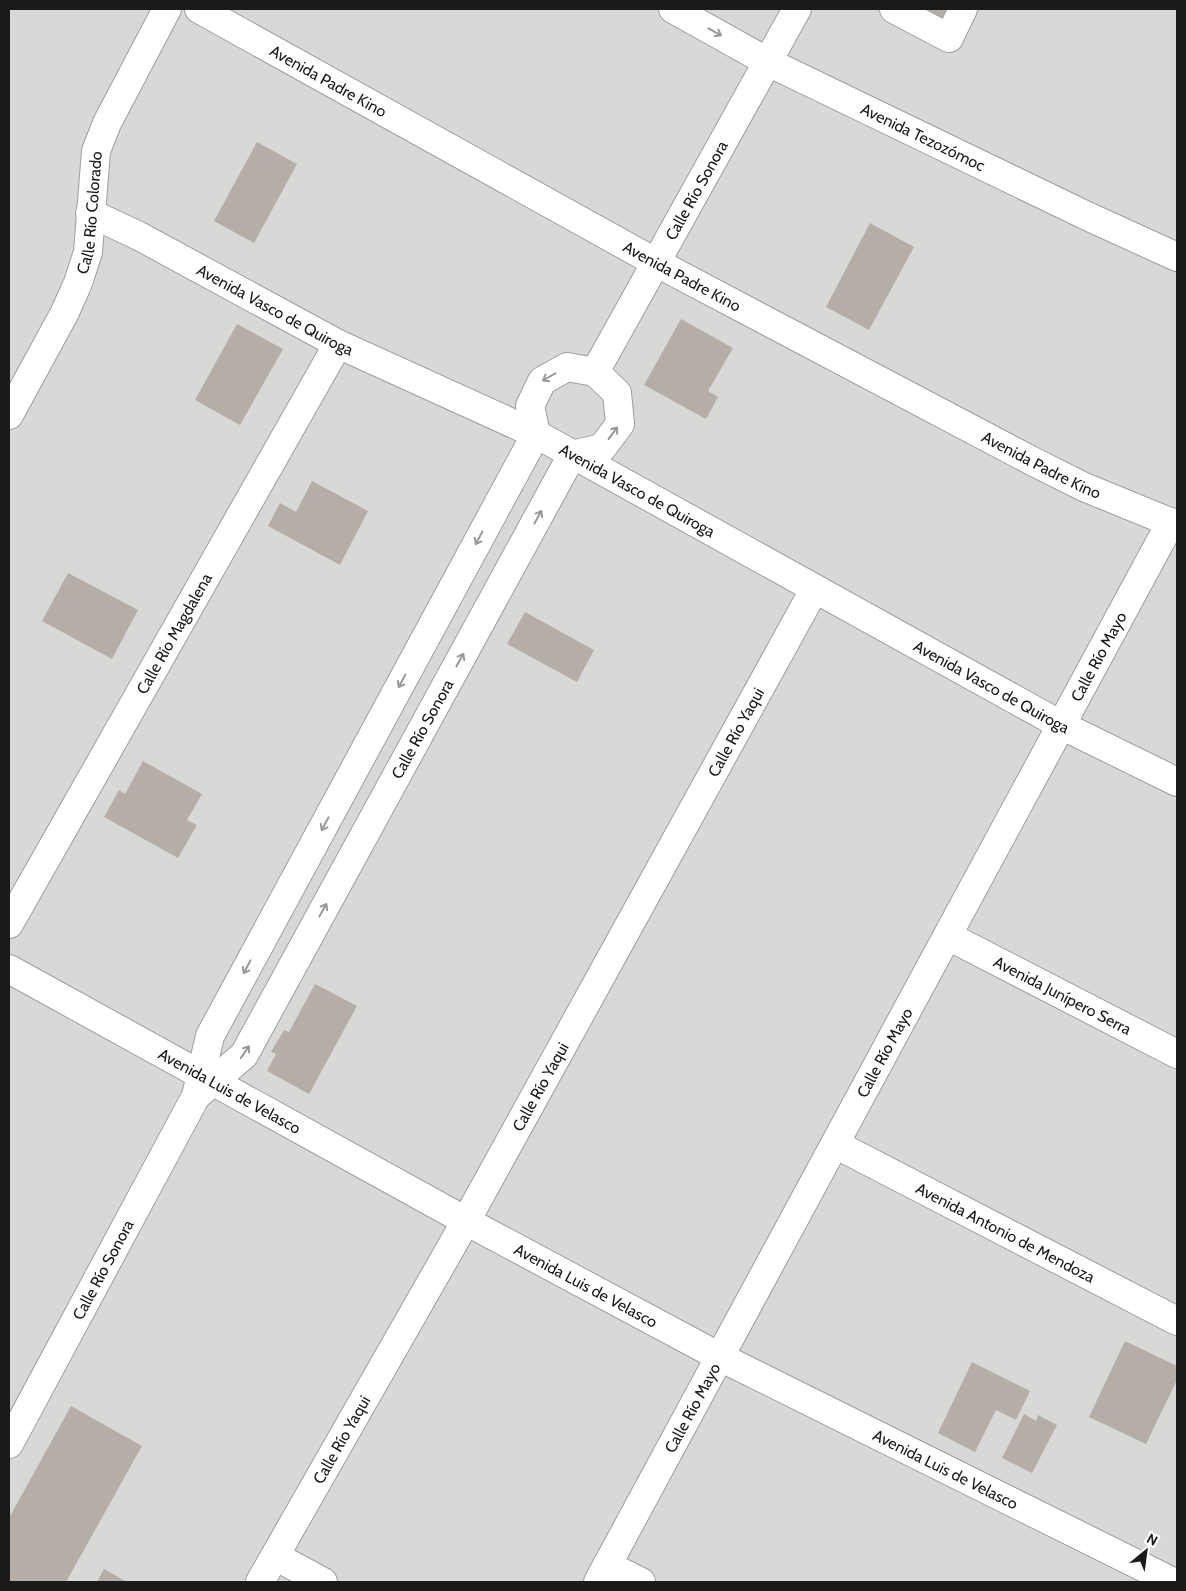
<svg xmlns="http://www.w3.org/2000/svg" width="1186" height="1591" font-family="Cabin,sans-serif">
	<style>
		.residential { fill: #d8d8d7 }
		.building { fill: #b4aea7 }
		.lines { fill: none; stroke-linecap: round; stroke-linejoin: round }
		.minor-casing { stroke: #9e9e9e; stroke-width: 30 }
		.minor { stroke: #fff; stroke-width: 28 }
		.oneway { stroke: #989898 }
		.labels { text-anchor: middle; stroke-width: 4; stroke-linejoin: round; paint-order: stroke }
		.street-label { font-size: 16px; fill: #1a1a1a; stroke: #fff }
	</style>
	<rect width="100%" height="100%" fill="#ebe8e1"/>
	<rect class="residential" x="9" y="9" width="1168" height="1573"/>
	<g class="building">
		<polygon points="906,9 952,9 941,28"/>
		<polygon points="257,142 297,164 254,243 214,221"/>
		<polygon points="870,223 914,247 869,330 826,307"/>
		<polygon points="681,319 733,348 708,391 718,397 706,419 644,385"/>
		<polygon points="237,324 283,349 240,425 195,400"/>
		<polygon points="312,481 368,511 340,565 268,526 280,503 296,512"/>
		<polygon points="68,573 138,610 112,659 42,621"/>
		<polygon points="525,612 594,650 577,682 507,644"/>
		<polygon points="143,761 202,794 187,820 197,825 178,858 104,817 119,790 125,794"/>
		<polygon points="315,984 357,1006 309,1094 267,1071 276,1054 271,1052 284,1030 289,1032"/>
		<polygon points="1125,1341 1177,1366 1177,1380 1146,1444 1089,1417"/>
		<polygon points="972,1362 1030,1391 1016,1420 996,1410 975,1452 938,1433"/>
		<polygon points="71,1406 142,1446 66,1582 9,1582 9,1518"/>
		<polygon points="1024,1414 1036,1421 1038,1415 1057,1425 1032,1473 1002,1458"/>
		<polygon points="104,1569 127,1582 97,1582"/>
	</g>
	<g class="lines">
		<g class="minor-casing">
			<g id="minor">
				<path id="s1" d="M199,9L655,262L1034,462L1084,487L1177,525"/>
				<path id="s2" d="M673,9L768,62L1087,216L1177,257"/>
				<polyline points="894,9 949,38 963,9"/>
				<path id="s3" d="M90,213L139,236L338,344L536,434L1061,725L1177,782"/>
				<path id="s4" d="M595,372L797,9"/>
				<path id="s5" d="M9,415L64,314L78,283L88,252L96,151L107,123L167,9"/>
				<path id="s6" d="M9,924L338,344"/>
				<path id="s7" d="M948,936L1177,1054"/>
				<path id="s8" d="M9,969L466,1221L720,1357L1173,1582"/>
				<path id="s9" d="M835,1144L1177,1321"/>
				<path id="s10" d="M9,1444L196,1096L210,1036L536,434L530,406L542,381L567,367L595,372L617,393L620,424L602,448L572,455L244,1055L196,1096"/>
				<polyline points="275,1556 323,1582"/>
				<polyline points="607,1565 641,1582"/>
				<path id="s11" d="M260,1582L466,1221L814,590"/>
				<path id="s12" d="M598,1582L1171,522"/>
			</g>
		</g>
		<use href="#minor" class="minor"/>
	</g>
	<defs><path id="oneway-shaft" d="M-6 0H5M1.5-3L5.5 0L1.5 3" fill="none" stroke-width="1.6" stroke-linecap="round" stroke-linejoin="round" transform="scale(1.25)"/></defs>
	<g class="oneway">
		<use href="#oneway-shaft" transform="translate(715 32) rotate(29)"/>
		<use href="#oneway-shaft" transform="translate(549 377) rotate(150)"/>
		<use href="#oneway-shaft" transform="translate(613 433) rotate(-54)"/>
		<use href="#oneway-shaft" transform="translate(538 517) rotate(-61)"/>
		<use href="#oneway-shaft" transform="translate(479 538) rotate(118)"/>
		<use href="#oneway-shaft" transform="translate(460 660) rotate(-61)"/>
		<use href="#oneway-shaft" transform="translate(402 681) rotate(118)"/>
		<use href="#oneway-shaft" transform="translate(325 824) rotate(118)"/>
		<use href="#oneway-shaft" transform="translate(323 910) rotate(-61)"/>
		<use href="#oneway-shaft" transform="translate(247 967) rotate(118)"/>
		<use href="#oneway-shaft" transform="translate(245 1052) rotate(-55)"/>
	</g>
	<g class="labels">
		<g class="street-label">
			<text dy="6" stroke="none"><textPath href="#s1" startOffset="148">Avenida Padre Kino</textPath></text>
			<text dy="6" stroke="none"><textPath href="#s2" startOffset="281">Avenida Tezozómoc</textPath></text>
			<text dy="6" stroke="none"><textPath href="#s4" startOffset="208">Calle Río Sonora</textPath></text>
			<text dy="6" stroke="none"><textPath href="#s5" startOffset="221">Calle Río Colorado</textPath></text>
			<text dy="6" stroke="none"><textPath href="#s1" startOffset="552">Avenida Padre Kino</textPath></text>
			<text dy="6" stroke="none"><textPath href="#s3" startOffset="209">Avenida Vasco de Quiroga</textPath></text>
			<text dy="6" stroke="none"><textPath href="#s1" startOffset="958">Avenida Padre Kino</textPath></text>
			<text dy="6" stroke="none"><textPath href="#s3" startOffset="614">Avenida Vasco de Quiroga</textPath></text>
			<text dy="6" stroke="none"><textPath href="#s6" startOffset="334">Calle Río Magdalena</textPath></text>
			<text dy="6" stroke="none"><textPath href="#s12" startOffset="1052">Calle Río Mayo</textPath></text>
			<text dy="6" stroke="none"><textPath href="#s3" startOffset="1019">Avenida Vasco de Quiroga</textPath></text>
			<text transform="translate(422 729) rotate(-61)" y="6">Calle Río Sonora</text>
			<text dy="6" stroke="none"><textPath href="#s11" startOffset="974">Calle Río Yaqui</textPath></text>
			<text dy="6" stroke="none"><textPath href="#s7" startOffset="129">Avenida Junípero Serra</textPath></text>
			<text dy="6" stroke="none"><textPath href="#s12" startOffset="602">Calle Río Mayo</textPath></text>
			<text dy="6" stroke="none"><textPath href="#s11" startOffset="569">Calle Río Yaqui</textPath></text>
			<text dy="6" stroke="none"><textPath href="#s8" startOffset="252">Avenida Luis de Velasco</textPath></text>
			<text dy="6" stroke="none"><textPath href="#s9" startOffset="192">Avenida Antonio de Mendoza</textPath></text>
			<text dy="6" stroke="none"><textPath href="#s10" startOffset="198">Calle Río Sonora</textPath></text>
			<text dy="6" stroke="none"><textPath href="#s8" startOffset="658">Avenida Luis de Velasco</textPath></text>
			<text dy="6" stroke="none"><textPath href="#s12" startOffset="198">Calle Río Mayo</textPath></text>
			<text dy="6" stroke="none"><textPath href="#s11" startOffset="164">Calle Río Yaqui</textPath></text>
			<text dy="6" stroke="none"><textPath href="#s8" startOffset="1062">Avenida Luis de Velasco</textPath></text>
		</g>
	</g>
	<rect width="1186" height="1591" fill="none" stroke="#1a1a1a" stroke-width="20"/>
	<g transform="translate(1146 1551) rotate(29)" stroke="#ffffff" stroke-width="4" paint-order="stroke">
	<path d="M0-4L9 19L0 12L-9 19Z" fill="#1a1a1a"/>
	<text y="-8" font-size="14" font-weight="bold" text-anchor="middle" fill="#1a1a1a">N</text>
	</g>
</svg>
